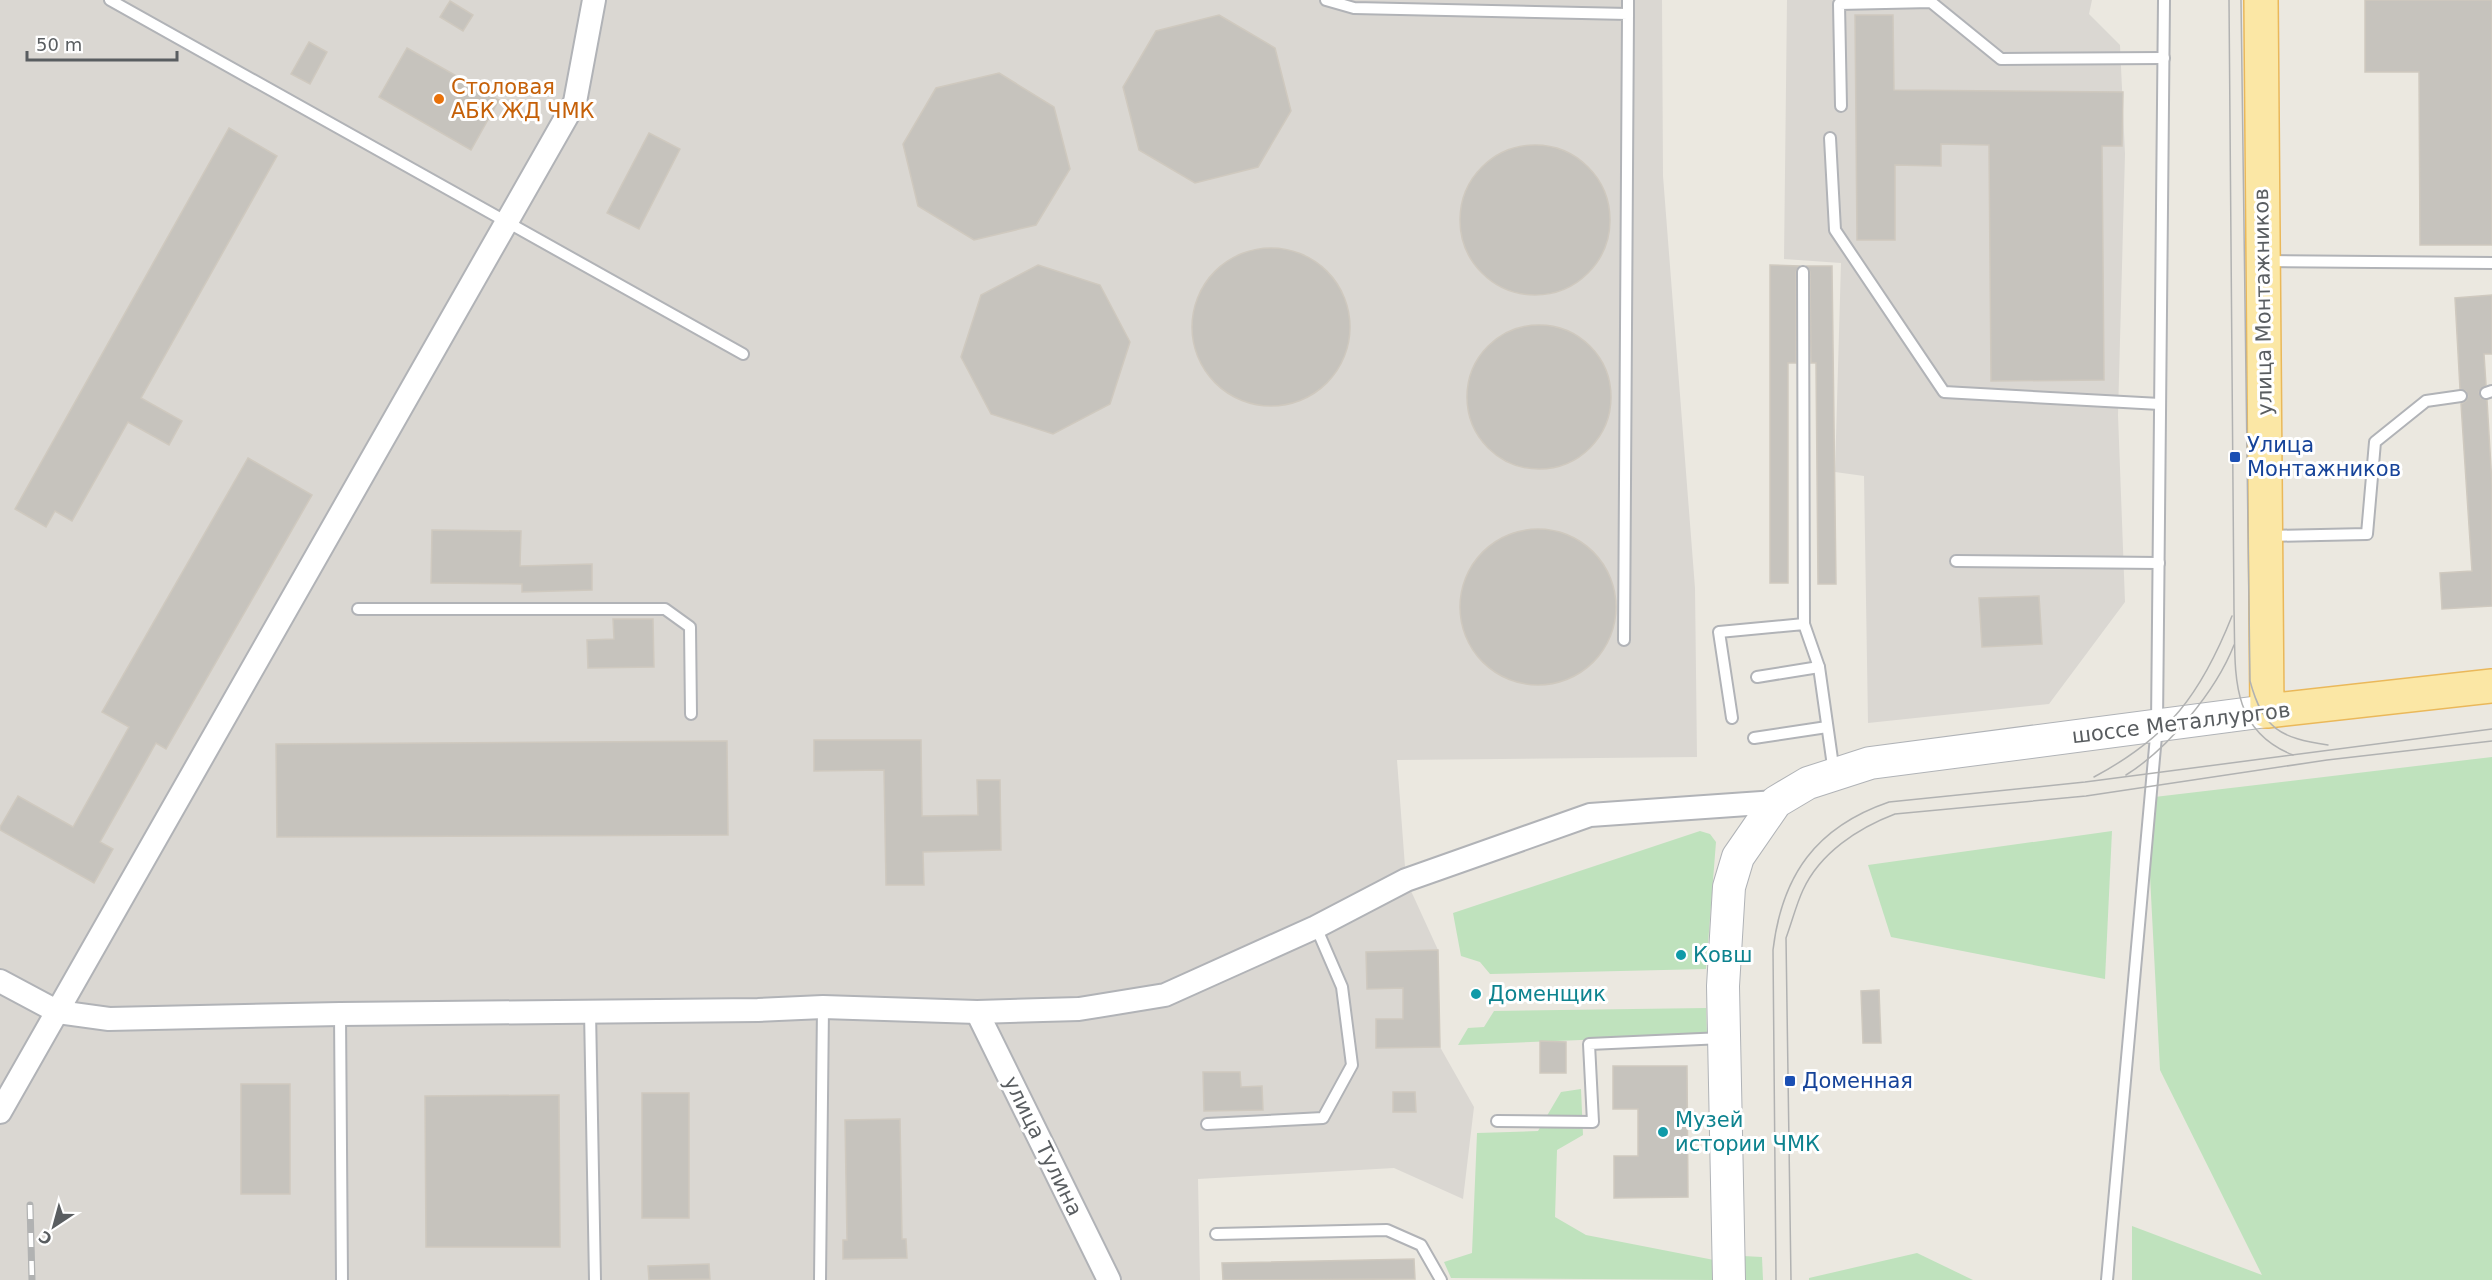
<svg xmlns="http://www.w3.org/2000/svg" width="2492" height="1280" font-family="'DejaVu Sans',sans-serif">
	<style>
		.industrial { fill: #dad7d2 }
		.green { fill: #bfe2bd }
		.building { fill: #c6c3bd; stroke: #cfc9bf; stroke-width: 1.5 }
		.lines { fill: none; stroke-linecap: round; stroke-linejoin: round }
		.lane-casing { stroke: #b1b3b7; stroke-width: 14 }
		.street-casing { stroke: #b1b3b7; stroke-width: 26 }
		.secondary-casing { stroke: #b0b3b7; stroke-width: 34 }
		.primary-casing { stroke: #eab85a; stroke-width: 36 }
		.lane { stroke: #fff; stroke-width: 10 }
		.street { stroke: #fff; stroke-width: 22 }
		.secondary { stroke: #fff; stroke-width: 32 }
		.primary { stroke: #fbe7a5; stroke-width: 33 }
		.tram { stroke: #b1b2b2; stroke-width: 1.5 }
		.rail-casing { stroke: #b1b2b2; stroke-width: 7 }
		.rail { stroke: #fff; stroke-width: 4.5; stroke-dasharray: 14; stroke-linecap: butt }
		.food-dot { fill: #e8710a; stroke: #fff; stroke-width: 2 }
		.transit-dot { fill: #1a4fb4; stroke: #fff; stroke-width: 2 }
		.culture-dot { fill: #0f9aa8; stroke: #fff; stroke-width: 2 }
		.labels { text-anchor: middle; stroke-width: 6; stroke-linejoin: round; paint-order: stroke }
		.food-label { font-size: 21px; fill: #c56008; stroke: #fff; text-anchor: start }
		.street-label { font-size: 21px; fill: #595d60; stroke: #fff }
		.transit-label { font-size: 21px; fill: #164399; stroke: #fff; text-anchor: start }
		.culture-label { font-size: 21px; fill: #0d838f; stroke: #fff; text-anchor: start }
	</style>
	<rect width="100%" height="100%" fill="#ebe8e0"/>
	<g class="industrial">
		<polygon points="0,0 1662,0 1663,176 1695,588 1697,757 1397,760 1406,880 1438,950 1440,1047 1474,1107 1463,1199 1394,1168 1198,1179 1200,1280 0,1280"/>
		<polygon points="1787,0 2092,0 2089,14 2120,45 2125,154 2118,415 2125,602 2049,704 1868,723 1864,476 1835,472 1841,263 1784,259"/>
	</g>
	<g class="green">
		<polygon points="2492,757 2492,1280 2132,1280 2132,1226 2262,1275 2160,1070 2146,798"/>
		<polygon points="1700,831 1710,834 1716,842 1706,969 1490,974 1480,962 1461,956 1453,913"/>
		<polygon points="2112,831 2105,979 1891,937 1868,865"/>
		<polygon points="1706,1008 1707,1035 1458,1045 1468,1028 1484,1027 1494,1011"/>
		<polygon points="1581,1089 1583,1135 1557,1150 1555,1217 1586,1235 1714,1260 1712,1280 1451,1278 1444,1262 1472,1253 1477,1133 1538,1131 1561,1092"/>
		<polygon points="1917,1253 1973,1280 1809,1280 1809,1278"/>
		<polygon points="1743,1256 1762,1257 1763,1280 1744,1280"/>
	</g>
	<g class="building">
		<polygon points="2365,0 2492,0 2492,245 2420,245 2419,72 2365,72"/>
		<polygon points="450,1 473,15 463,31 440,17"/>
		<polygon points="1219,15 1275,48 1291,111 1258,167 1195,183 1139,150 1123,87 1156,31"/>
		<polygon points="1855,15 1893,15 1894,90 2123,92 2122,146 2102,146 2104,380 1991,381 1989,145 1941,144 1941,166 1895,165 1895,240 1857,240"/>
		<polygon points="309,42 327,52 310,84 291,74"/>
		<polygon points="407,48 499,100 471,150 379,97"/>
		<polygon points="999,73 1054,107 1070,169 1036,225 974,240 918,206 903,144 936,88"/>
		<polygon points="229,128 277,156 141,398 182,421 169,445 128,422 72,521 55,511 46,527 15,509"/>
		<polygon points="649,133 680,149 639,229 607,213"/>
		<circle cx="1535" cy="220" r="75"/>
		<circle cx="1271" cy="327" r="79"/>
		<polygon points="1038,265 1100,285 1130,342 1110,404 1053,434 991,414 961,357 981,295"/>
		<polygon points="1770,265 1799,266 1796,272 1796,363 1788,363 1788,583 1770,583"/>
		<polygon points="1807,266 1832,266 1836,584 1818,584 1816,363 1811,363 1810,272"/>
		<polygon points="2492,295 2492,354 2484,354 2486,385 2479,392 2481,398 2487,400 2492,485 2492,606 2442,609 2440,573 2472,571 2461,404 2466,401 2468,396 2466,391 2460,389 2455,298"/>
		<circle cx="1539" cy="397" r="72"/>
		<polygon points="248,458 312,495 166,749 156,743 100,842 113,849 94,883 0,830 0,827 18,796 73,827 129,727 102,712"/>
		<circle cx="1538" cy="607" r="78"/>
		<polygon points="432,530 521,531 520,566 592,564 592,590 522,592 522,584 431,583"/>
		<polygon points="2039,596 2042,644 1982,647 1979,598"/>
		<polygon points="613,619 653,619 654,667 588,668 587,640 614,639"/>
		<polygon points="814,740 921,740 922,816 978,815 977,780 1000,780 1001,850 923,852 924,885 886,885 884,770 814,771"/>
		<polygon points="727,741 728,835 277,837 276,744"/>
		<polygon points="1438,950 1440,1047 1376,1048 1376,1019 1403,1019 1403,988 1367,989 1366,952"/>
		<polygon points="1879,990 1881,1043 1863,1043 1861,991"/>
		<polygon points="1540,1041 1566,1042 1566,1073 1540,1073"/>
		<polygon points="1613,1066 1687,1066 1688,1197 1614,1198 1614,1156 1638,1156 1638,1109 1613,1109"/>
		<polygon points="1203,1072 1240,1072 1241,1087 1262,1086 1263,1110 1204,1111"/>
		<rect x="241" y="1084" width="49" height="110"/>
		<polygon points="1393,1092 1415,1092 1416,1112 1393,1112"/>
		<rect x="642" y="1093" width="47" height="125"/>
		<polygon points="559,1095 560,1247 426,1247 425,1096"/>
		<polygon points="900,1119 902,1239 906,1239 907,1258 843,1259 843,1240 847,1240 845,1120"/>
		<polygon points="1414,1259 1415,1279 1223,1280 1222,1263"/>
		<polygon points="709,1264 710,1279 649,1280 648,1266"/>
	</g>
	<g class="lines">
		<g class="lane-casing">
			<g id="lane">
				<polyline points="110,0 743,354"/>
				<polyline points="1326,0 1354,8 1628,14 1624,640"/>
				<polyline points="1628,14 1628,0"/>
				<polyline points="1841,106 1839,4 1931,2 2001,59 2164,58"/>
				<polyline points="1830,138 1835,230 1944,392 2160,404"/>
				<polyline points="2267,261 2492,263"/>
				<polyline points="1803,272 1804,624"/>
				<polyline points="2486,393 2492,391"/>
				<polyline points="2269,536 2367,534 2375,442 2426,401 2461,396"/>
				<polyline points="1956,561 2159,563"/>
				<polyline points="358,609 665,609 690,627 691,714"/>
				<polyline points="1757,677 1819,667"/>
				<polyline points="1732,718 1719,632 1804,624 1819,667 1834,773"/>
				<polyline points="1754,738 1827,727"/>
				<polyline points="590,1011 595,1280"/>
				<polyline points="340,1014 342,1280"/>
				<polyline points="1497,1121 1593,1122 1589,1044 1723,1038"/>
				<polyline points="1207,1124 1323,1118 1352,1065 1342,987 1316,927"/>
				<polyline points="1216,1234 1387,1230 1421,1245 1441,1280"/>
				<polyline points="820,1280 823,1007"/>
				<polyline points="2107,1280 2157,725 2164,0"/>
			</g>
		</g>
		<g class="street-casing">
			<g id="street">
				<polyline points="0,981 58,1012 109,1019 340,1014 758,1010 823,1007 977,1012 1079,1009 1165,995 1316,927 1406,880 1590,815 1776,802"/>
				<polyline points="977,1012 1109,1280"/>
				<polyline points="0,1112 575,102 594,0"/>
			</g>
		</g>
		<g class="secondary-casing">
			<polyline id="secondary" points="1729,1280 1723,986 1729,887 1738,857 1776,802 1808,783 1870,763 2267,711"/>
		</g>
		<g class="primary-casing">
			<polyline id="primary" points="2261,0 2267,711 2492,686"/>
		</g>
		<use href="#lane" class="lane"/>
		<use href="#street" class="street"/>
		<use href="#secondary" class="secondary"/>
		<use href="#primary" class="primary"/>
		<g class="tram">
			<path d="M2229,0L2234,610C2236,669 2227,729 2293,755"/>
			<path d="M2241,0L2250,681C2263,729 2280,738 2328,745"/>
			<path d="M2126,775C2168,749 2216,691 2234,645"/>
			<path d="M2094,777C2169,737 2201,694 2232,616"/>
			<path d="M1776,1280L1773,950C1782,875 1816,827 1889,802L2085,782L2492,729"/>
			<path d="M1791,1280L1786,938C1792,922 1796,905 1803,890C1820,853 1858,828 1895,814L2086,796L2327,760L2492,741"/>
		</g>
		<g class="rail-casing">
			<polyline id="rail" points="30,1205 32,1280"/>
		</g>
		<use href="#rail" class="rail"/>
	</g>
	<circle class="food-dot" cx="439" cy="99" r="6"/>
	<g class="transit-dot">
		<rect x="2229" y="451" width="12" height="12" rx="3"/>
		<rect x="1784" y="1075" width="12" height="12" rx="3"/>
	</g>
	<g class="culture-dot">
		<circle cx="1681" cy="955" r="6"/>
		<circle cx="1476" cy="994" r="6"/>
		<circle cx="1663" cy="1132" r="6"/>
	</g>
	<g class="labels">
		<g class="food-label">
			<text x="451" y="94">Столовая<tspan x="451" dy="24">АБК ЖД ЧМК</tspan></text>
		</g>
		<g class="street-label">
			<text transform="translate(2263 302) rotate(-91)" y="7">улица Монтажников</text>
			<text transform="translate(2181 723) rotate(-7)" y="7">шоссе Металлургов</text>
			<text transform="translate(1043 1146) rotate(64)" y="7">улица Тулина</text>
		</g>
		<g class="transit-label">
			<text x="2247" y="452">Улица<tspan x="2247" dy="24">Монтажников</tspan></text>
			<text x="1802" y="1088">Доменная</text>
		</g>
		<g class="culture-label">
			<text x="1693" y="962">Ковш</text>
			<text x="1488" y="1001">Доменщик</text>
			<text x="1675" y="1127">Музей<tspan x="1675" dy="24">истории ЧМК</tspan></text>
		</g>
	</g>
	<g transform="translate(54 1226) rotate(216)" stroke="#ffffff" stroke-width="4.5" paint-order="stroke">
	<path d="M0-4.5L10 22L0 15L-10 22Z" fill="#595d60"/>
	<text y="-9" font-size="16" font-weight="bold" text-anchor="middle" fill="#595d60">С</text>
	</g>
	<path d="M27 51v9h150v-9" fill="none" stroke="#595d60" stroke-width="3"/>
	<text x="36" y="51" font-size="18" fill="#595d60" stroke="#ffffff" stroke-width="4.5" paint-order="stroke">50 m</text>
</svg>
